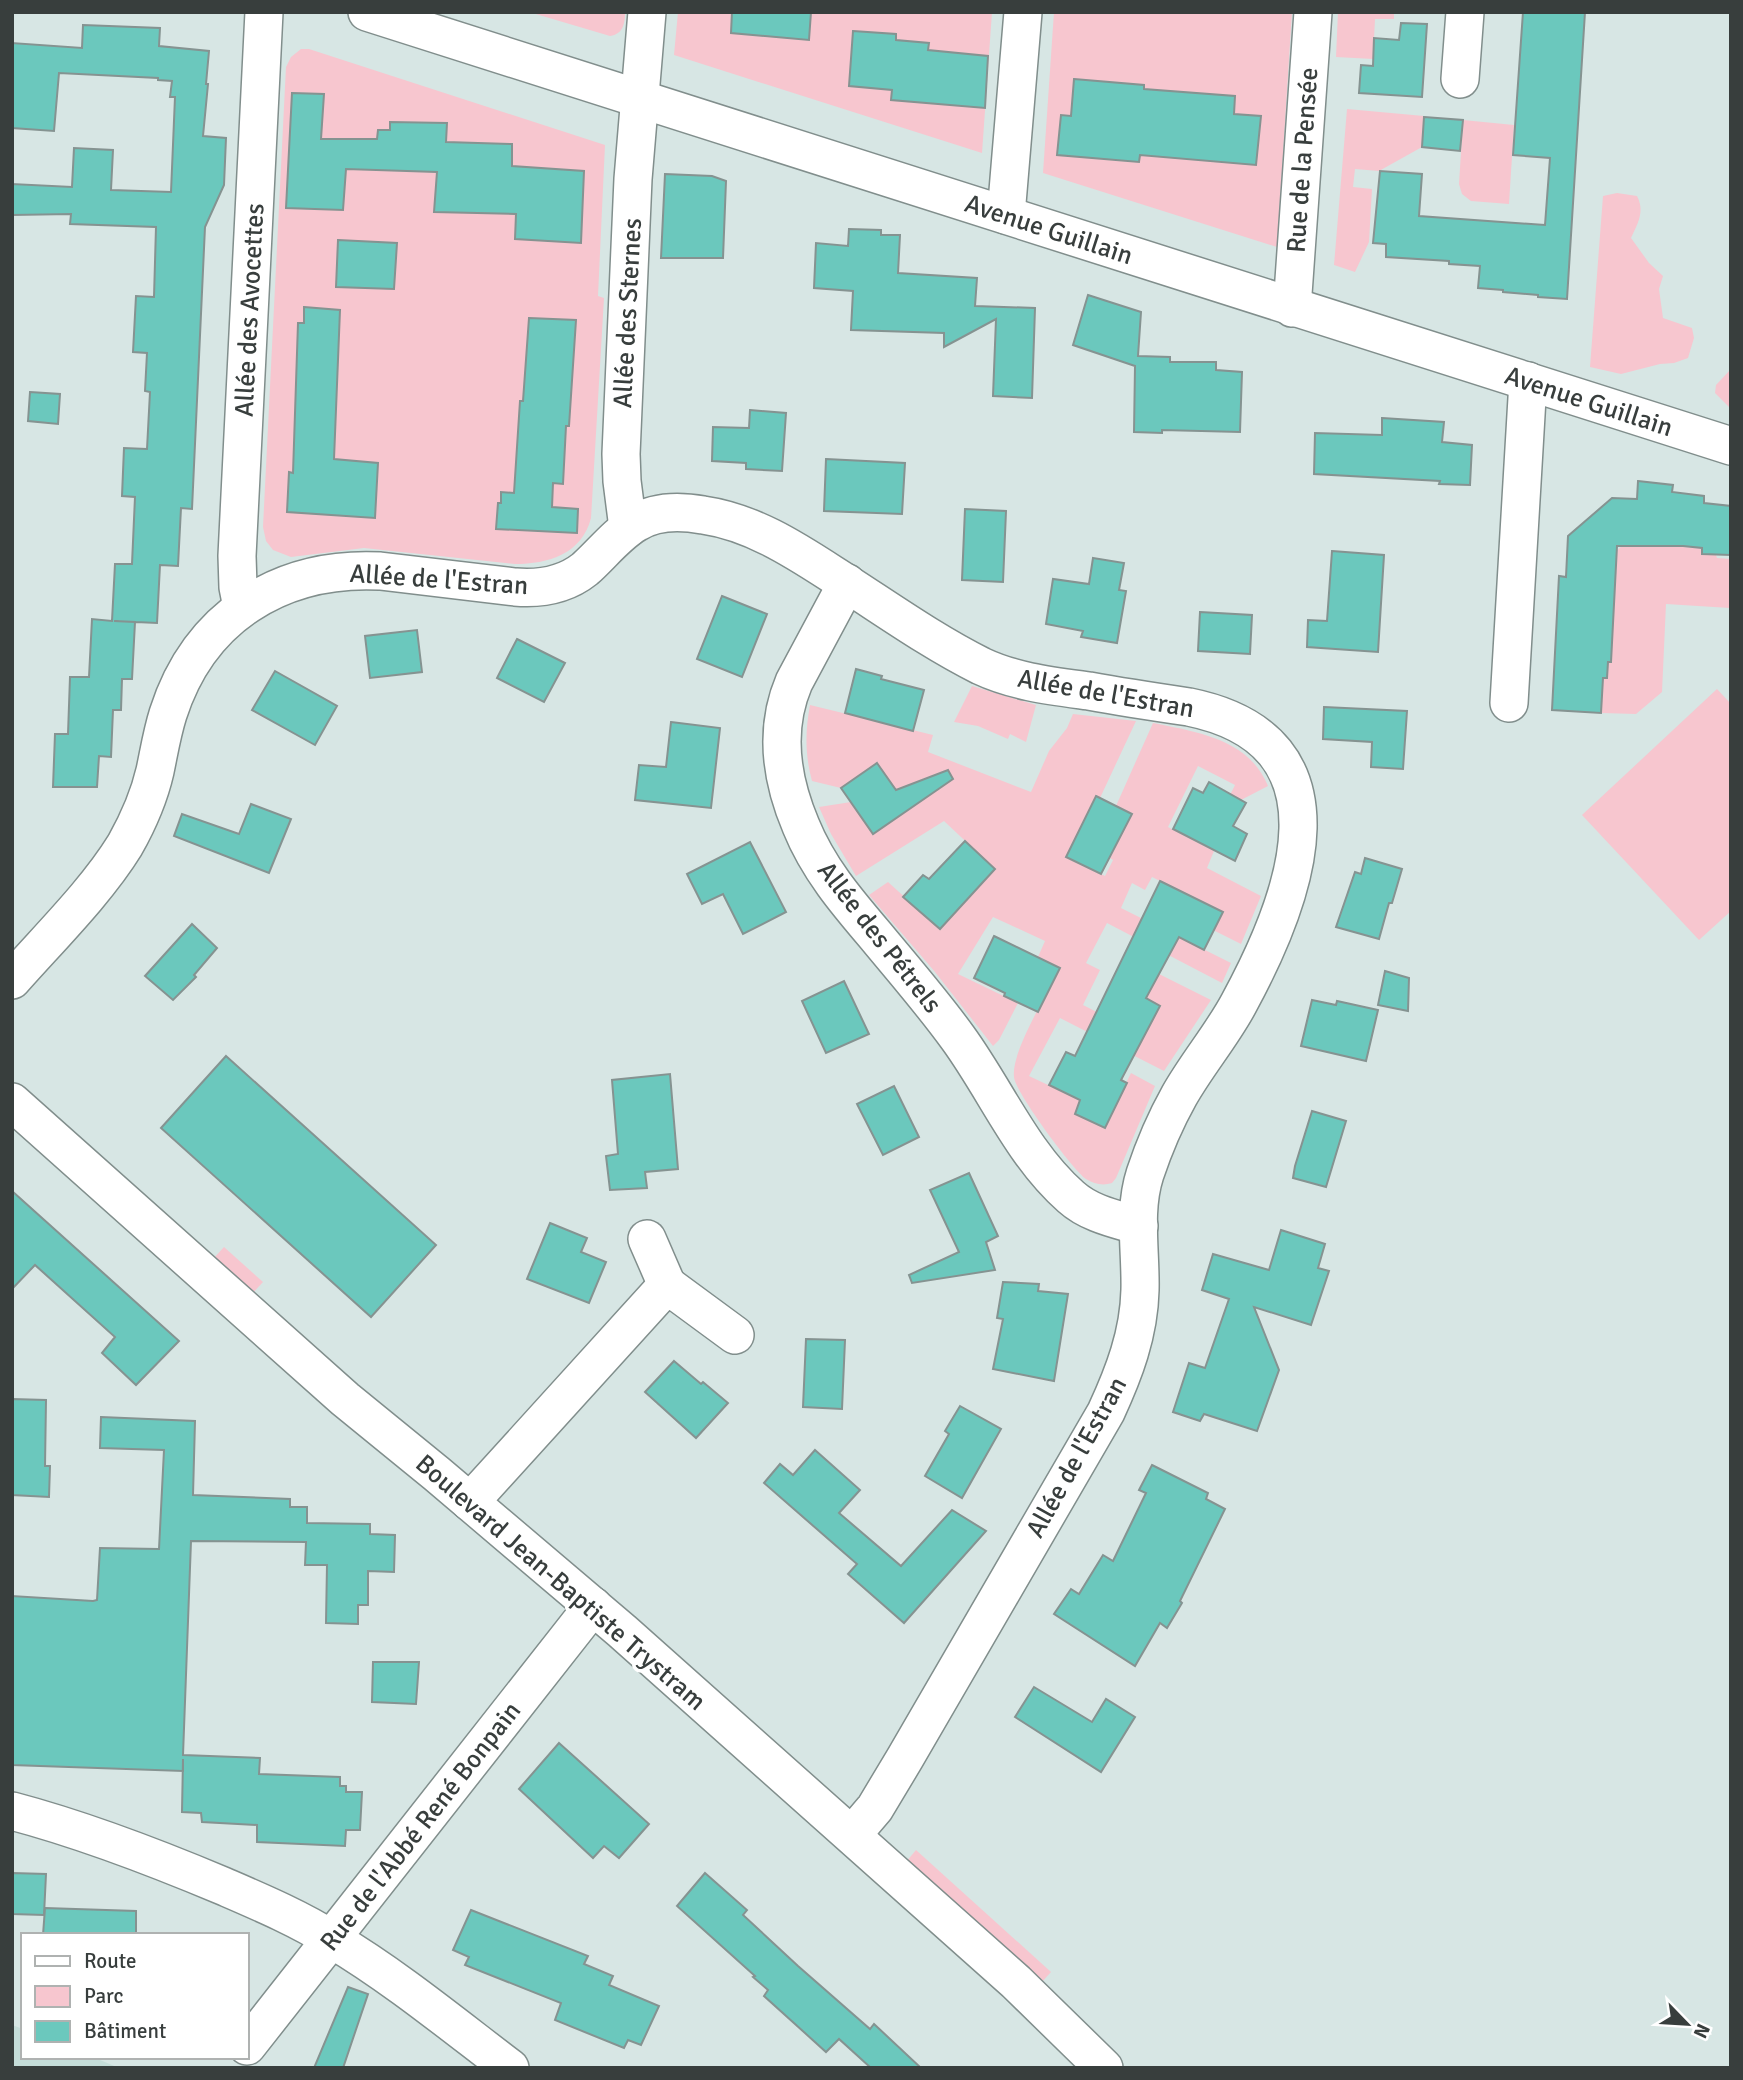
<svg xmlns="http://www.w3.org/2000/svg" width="1743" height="2080" font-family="Signika,sans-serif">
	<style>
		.built { fill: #c5ddd9 }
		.green { fill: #f7c6cf }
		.building { fill: #6bc8bd; stroke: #859391; stroke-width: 2 }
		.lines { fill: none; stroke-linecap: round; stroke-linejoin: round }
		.minor-casing { stroke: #818e8c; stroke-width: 40 }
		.minor { stroke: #fff; stroke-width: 37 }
		.labels { text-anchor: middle; stroke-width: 7; stroke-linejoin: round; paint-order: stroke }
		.street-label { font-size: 26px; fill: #383e3d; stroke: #fff }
	</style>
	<rect width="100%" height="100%" fill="#d7e6e4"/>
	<polygon class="built" points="12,2025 23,2029 23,2057 93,2057 119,2068 12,2068"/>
	<g class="green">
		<path d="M529,12H625C625,24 623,34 610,36Z"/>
		<polygon points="678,12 992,12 982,153 674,55"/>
		<polygon points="1054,12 1292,12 1277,247 1043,173"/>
		<polygon points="1338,12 1394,12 1394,19 1375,19 1373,59 1336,57"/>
		<path d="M301,49H309L605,145L598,296L604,298L591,518C582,554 548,564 515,564L364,548L291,557L273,550L266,541L263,527L286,67L291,57Z"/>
		<polygon points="1347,109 1424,116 1422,147 1379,171 1355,169 1353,187 1372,189 1369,242 1355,272 1334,265"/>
		<polygon points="1463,120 1514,125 1509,204 1471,201 1462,194 1459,184"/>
		<path d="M1617,193L1637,196C1645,211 1638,223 1631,238L1649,263L1663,276L1659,289L1663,318L1692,328L1694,338L1688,358L1674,363L1660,364L1621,374L1590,367L1603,196Z"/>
		<polygon points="1731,369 1731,409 1715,393 1716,385"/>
		<polygon points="1635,534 1683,544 1683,547 1702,548 1702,554 1716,555 1717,558 1731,559 1731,623 1730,608 1666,604 1662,692 1636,714 1601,713 1603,678 1607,678 1608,662 1612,555 1622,546 1634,546"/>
		<polygon points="972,686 1036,705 1026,742 1010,734 1008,739 978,726 954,722"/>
		<polygon points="1717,689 1731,704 1731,911 1699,940 1582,815"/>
		<path d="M810,705L933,735L928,752L1031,792L1049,751L1067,728L1073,714L1136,721L1100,798L1096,796L1066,856L1105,876L1113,860L1110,858L1132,814L1116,806L1153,723C1197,732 1249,739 1268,786L1241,800L1230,795L1235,785L1198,766L1168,827L1214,851L1207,868L1261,896L1241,944L1213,930L1222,912L1152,877L1145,890L1132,883L1121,908L1231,963L1222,983L1107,923L1086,963L1100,970L1083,1005L1144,1036L1160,1007L1146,998L1159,974L1211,1000L1164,1071L1060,1018L1029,1076L1080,1100L1075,1114L1104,1128L1131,1073L1155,1086L1116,1178L1112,1183C1103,1186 1094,1184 1086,1179C1073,1170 1015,1092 1014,1077C1011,1051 1048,993 1060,968L1038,957L1045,941L993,917L958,974L1018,1003L999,1040L993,1046L935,972L869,895L888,882L940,929L995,869L944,821L856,876L831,834L819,807L851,802L874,834L909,809L877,763L841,788L812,781C805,755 805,732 810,705Z"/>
		<polygon points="224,1247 263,1282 252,1294 213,1259"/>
		<polygon points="916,1850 1051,1972 1041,1983 906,1862"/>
	</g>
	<g class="building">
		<polygon points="732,12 811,12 809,40 731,33"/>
		<polygon points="1523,12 1585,12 1567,299 1538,297 1538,295 1503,292 1503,290 1478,288 1480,266 1449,264 1449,261 1386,257 1386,244 1373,243 1380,171 1422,174 1419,216 1545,225 1550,158 1513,155"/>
		<polygon points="1401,23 1427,24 1422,97 1359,93 1361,65 1373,66 1374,38 1399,40"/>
		<polygon points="83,25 160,28 159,46 209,51 206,84 208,84 203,136 226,138 224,185 205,227 192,509 181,508 178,566 160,565 157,623 114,621 135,622 132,679 122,679 121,710 113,710 111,757 99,756 97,787 53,787 55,734 68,734 70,677 89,677 92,619 112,621 115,564 132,564 135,497 122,496 124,448 147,449 150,392 145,391 147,353 133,352 136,296 154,297 156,227 70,224 71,214 12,215 12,184 72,187 74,148 113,150 111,190 171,192 175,97 170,97 172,81 158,80 158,78 59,73 54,131 12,128 12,43 82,48"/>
		<polygon points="853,31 896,34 896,40 929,43 928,50 988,56 985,108 891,100 892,90 849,86"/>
		<polygon points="1074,79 1144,85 1144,89 1235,96 1234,114 1261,116 1256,165 1140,155 1139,162 1057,155 1061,115 1071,116"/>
		<polygon points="292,93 324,94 321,139 377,139 378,130 390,130 390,122 447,123 446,142 512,144 512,166 584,171 581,243 515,239 516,214 434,212 437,172 346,169 343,210 286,208"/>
		<polygon points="1424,117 1463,120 1460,151 1422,147"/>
		<polygon points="665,174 712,176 726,181 723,258 661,258"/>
		<polygon points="849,229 881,230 881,235 900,235 898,273 977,278 975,306 1035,308 1032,398 993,396 996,319 944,347 944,333 851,330 853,291 814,288 816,243 848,246"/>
		<polygon points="338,240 397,243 394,289 336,287"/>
		<polygon points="1088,295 1141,312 1138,356 1170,357 1170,362 1216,362 1216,370 1242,372 1240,432 1162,430 1162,433 1134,432 1135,366 1073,345"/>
		<polygon points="304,307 340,310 334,459 378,463 375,518 287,512 289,472 293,473 298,323 304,323"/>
		<polygon points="529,318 576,320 569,426 566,426 563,484 553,483 552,507 578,509 577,533 496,529 498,503 501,503 501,492 514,493 520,401 523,401"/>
		<polygon points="30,392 60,394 58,424 28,421"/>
		<polygon points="750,410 786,413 782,471 746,469 746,463 712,461 713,427 749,428"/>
		<polygon points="1382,418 1444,422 1442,442 1472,445 1470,485 1439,484 1440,481 1314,474 1315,433 1382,435"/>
		<polygon points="826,459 905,463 902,514 824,511"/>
		<polygon points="1638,481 1673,485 1672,492 1704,496 1704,503 1731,506 1731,555 1702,554 1702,548 1683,546 1617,546 1611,662 1608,662 1607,678 1603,678 1601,713 1552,710 1559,576 1566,577 1568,536 1612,498 1637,499"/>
		<polygon points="965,509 1006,511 1003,582 962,580"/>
		<polygon points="1332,551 1384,555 1378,652 1307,647 1308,620 1327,621"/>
		<polygon points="1093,558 1124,563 1119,590 1126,591 1117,643 1081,637 1083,631 1046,624 1053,579 1089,584"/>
		<polygon points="722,596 767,614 742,677 697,659"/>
		<polygon points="1200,612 1252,615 1250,654 1198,651"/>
		<polygon points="417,630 422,672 370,678 365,636"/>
		<polygon points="517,639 565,663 544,702 497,678"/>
		<polygon points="856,669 882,676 881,679 924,690 913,731 845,713"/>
		<polygon points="275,671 337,706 315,745 252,710"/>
		<polygon points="1324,707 1407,711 1403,769 1371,767 1372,742 1323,739"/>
		<polygon points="671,722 720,728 711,808 635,800 639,765 666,767"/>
		<polygon points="877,763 896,790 948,770 953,779 873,834 841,788"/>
		<polygon points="1209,782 1246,803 1233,826 1247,834 1235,861 1173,829 1193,788 1203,793"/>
		<polygon points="1096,796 1132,814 1101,874 1066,857"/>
		<polygon points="251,804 291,819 269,873 174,836 182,814 239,834"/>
		<polygon points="965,841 995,869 940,929 903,897 923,875 929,879"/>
		<polygon points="750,842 786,912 743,934 723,894 702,904 687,874"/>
		<polygon points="1365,858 1402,869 1392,903 1389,903 1379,939 1336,927 1355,872 1361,874"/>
		<polygon points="1160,881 1223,912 1204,950 1179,937 1146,998 1160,1006 1121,1080 1127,1083 1105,1128 1075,1114 1080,1100 1049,1085 1066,1052 1075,1056"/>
		<polygon points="192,924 217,948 194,975 196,977 173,1000 145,976"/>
		<polygon points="994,936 1060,968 1038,1012 1004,996 1005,993 974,978"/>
		<polygon points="1385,971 1409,978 1408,1011 1378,1005"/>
		<polygon points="844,981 869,1034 826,1053 802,1001"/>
		<polygon points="1312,1000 1336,1005 1337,1001 1378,1010 1366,1061 1301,1046"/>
		<polygon points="226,1056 436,1245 371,1317 161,1128"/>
		<polygon points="670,1074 678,1169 645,1172 647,1188 610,1190 606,1156 618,1154 612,1080"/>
		<polygon points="894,1086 919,1137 883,1155 857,1104"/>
		<polygon points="1312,1111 1346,1121 1326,1187 1293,1178 1295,1166"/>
		<polygon points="969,1173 998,1236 986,1242 995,1270 912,1283 909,1275 959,1252 930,1190"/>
		<polygon points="12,1191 179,1341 136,1385 102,1353 115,1337 35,1265 12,1289"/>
		<polygon points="550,1223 587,1238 581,1252 606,1262 589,1303 527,1279"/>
		<polygon points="1281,1230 1325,1244 1318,1268 1329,1271 1311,1325 1254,1307 1279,1370 1257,1431 1204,1414 1200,1421 1173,1412 1189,1363 1205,1368 1229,1299 1202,1290 1213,1254 1269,1270"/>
		<polygon points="1003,1282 1039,1284 1038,1291 1068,1294 1054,1381 993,1369 1003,1319 997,1318"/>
		<polygon points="806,1339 845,1340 842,1409 803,1407"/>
		<polygon points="674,1361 701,1384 703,1382 728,1403 696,1438 645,1392"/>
		<polygon points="12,1399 46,1400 45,1466 50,1466 49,1497 12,1495"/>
		<polygon points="960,1406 1001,1429 962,1498 925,1476 949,1434 945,1431"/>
		<polygon points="101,1417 195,1421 193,1495 290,1499 290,1507 307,1507 307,1523 370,1524 370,1534 395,1535 394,1572 368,1571 368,1605 358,1605 358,1624 326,1623 327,1565 305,1565 306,1542 191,1541 183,1755 260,1758 259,1774 340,1777 340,1786 346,1786 346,1792 362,1792 360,1830 346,1830 345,1846 257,1842 257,1825 202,1822 201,1813 182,1812 183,1759 183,1771 12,1765 12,1596 93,1601 97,1600 100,1548 159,1549 164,1450 100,1448"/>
		<polygon points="815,1450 860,1490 839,1513 901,1566 952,1510 986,1531 904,1623 848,1574 857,1564 764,1483 780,1464 793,1475"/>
		<polygon points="1152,1465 1208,1493 1206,1499 1225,1509 1180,1601 1182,1603 1167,1628 1160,1623 1135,1666 1054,1614 1071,1589 1079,1594 1103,1555 1113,1561 1146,1493 1139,1490"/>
		<polygon points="373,1662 419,1662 416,1704 372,1702"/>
		<polygon points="1034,1687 1092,1722 1106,1699 1135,1717 1101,1772 1015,1717"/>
		<polygon points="559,1743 649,1824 619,1858 604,1846 593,1858 519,1789"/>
		<polygon points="12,1873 46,1874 44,1915 12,1914"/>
		<polygon points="705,1873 747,1910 743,1915 798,1966 870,2029 874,2024 921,2068 871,2068 839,2039 826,2052 764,1996 768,1990 753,1977 755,1976 677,1906"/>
		<polygon points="45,1908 136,1911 136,1935 43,1935"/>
		<polygon points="471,1910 588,1956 584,1964 613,1976 609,1985 659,2006 641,2045 628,2040 624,2048 555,2020 561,2003 465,1965 469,1957 453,1950"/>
		<polygon points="348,1987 368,1994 343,2068 314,2068"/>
	</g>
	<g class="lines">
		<g class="minor-casing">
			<g id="minor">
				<polyline points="367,12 1731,446"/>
				<polyline points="1460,79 1465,12"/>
				<polyline points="1006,215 1023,12"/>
				<polyline points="1292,308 1313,12"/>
				<polyline points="628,528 622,481 621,454 633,179 647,12"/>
				<path d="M847,583L794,682C774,729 781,779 801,826C818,868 846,901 875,935C903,969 932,1002 958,1038C996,1090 1022,1154 1071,1197C1090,1214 1116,1219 1139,1226"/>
				<polyline points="242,607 238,587 237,556 264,12"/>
				<polyline points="1509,703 1528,381"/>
				<path d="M12,980C49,938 96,892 125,845C138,822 149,797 155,771C159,752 162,733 168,714C199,617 280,566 380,571L515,587C539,589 565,585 585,569C602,554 616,535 636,523C655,511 681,511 703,515C751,522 792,548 832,574C881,605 929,640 981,666C1015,682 1052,686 1089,691C1122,697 1155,702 1189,707C1356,741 1296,898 1239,1003C1222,1035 1197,1064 1179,1096C1165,1121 1154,1147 1145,1174C1133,1211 1141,1252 1140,1290C1139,1334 1124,1373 1106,1412L905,1758L875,1808L852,1835"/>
				<polyline points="12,1102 345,1399 437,1474 622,1631 1016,1982 1104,2068"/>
				<polyline points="647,1239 667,1285"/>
				<polyline points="470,1502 667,1285 735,1335"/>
				<path d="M12,1811C84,1830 154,1857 223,1886C260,1902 298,1918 333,1940C395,1977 452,2024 510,2068"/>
				<polyline points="247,2046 593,1606"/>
			</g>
		</g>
		<use href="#minor" class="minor"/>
	</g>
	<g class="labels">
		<g class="street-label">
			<text transform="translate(1302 160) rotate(-86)" y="9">Rue de la Pensée</text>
			<text transform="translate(1049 229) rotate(18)" y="9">Avenue Guillain</text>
			<text transform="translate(249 310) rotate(-87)" y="9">Allée des Avocettes</text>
			<text transform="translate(627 313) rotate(-87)" y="9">Allée des Sternes</text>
			<text transform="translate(1589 401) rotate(18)" y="9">Avenue Guillain</text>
			<text transform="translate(439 579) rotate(4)" y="9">Allée de l'Estran</text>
			<text transform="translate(1106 693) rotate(10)" y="9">Allée de l'Estran</text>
			<text transform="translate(880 937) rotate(52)" y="9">Allée des Pétrels</text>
			<text transform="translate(1076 1457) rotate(-61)" y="9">Allée de l'Estran</text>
			<text transform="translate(561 1582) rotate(41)" y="9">Boulevard Jean-Baptiste Trystram</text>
			<text transform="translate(420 1826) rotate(-52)" y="9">Rue de l'Abbé René Bonpain</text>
		</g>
	</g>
	<rect width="1743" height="2080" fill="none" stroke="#383e3d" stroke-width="28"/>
	<rect x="21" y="1933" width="228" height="126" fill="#ffffff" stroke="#afb2b1" stroke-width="2"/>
	<rect x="35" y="1956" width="35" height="10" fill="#ffffff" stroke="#afb2b1" stroke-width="2"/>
	<text x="84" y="1968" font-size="21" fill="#383e3d">Route</text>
	<rect x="35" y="1986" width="35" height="21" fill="#f7c6cf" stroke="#afb2b1" stroke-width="2"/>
	<text x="84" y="2003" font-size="21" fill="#383e3d">Parc</text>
	<rect x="35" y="2021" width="35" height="21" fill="#6bc8bd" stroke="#afb2b1" stroke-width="2"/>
	<text x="84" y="2038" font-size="21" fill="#383e3d">Bâtiment</text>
	<g transform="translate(1687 2024) rotate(115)" stroke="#ffffff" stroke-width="5" paint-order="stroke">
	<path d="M0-5L12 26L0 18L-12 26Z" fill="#383e3d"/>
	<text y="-10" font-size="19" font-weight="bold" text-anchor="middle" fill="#383e3d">N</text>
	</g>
</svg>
